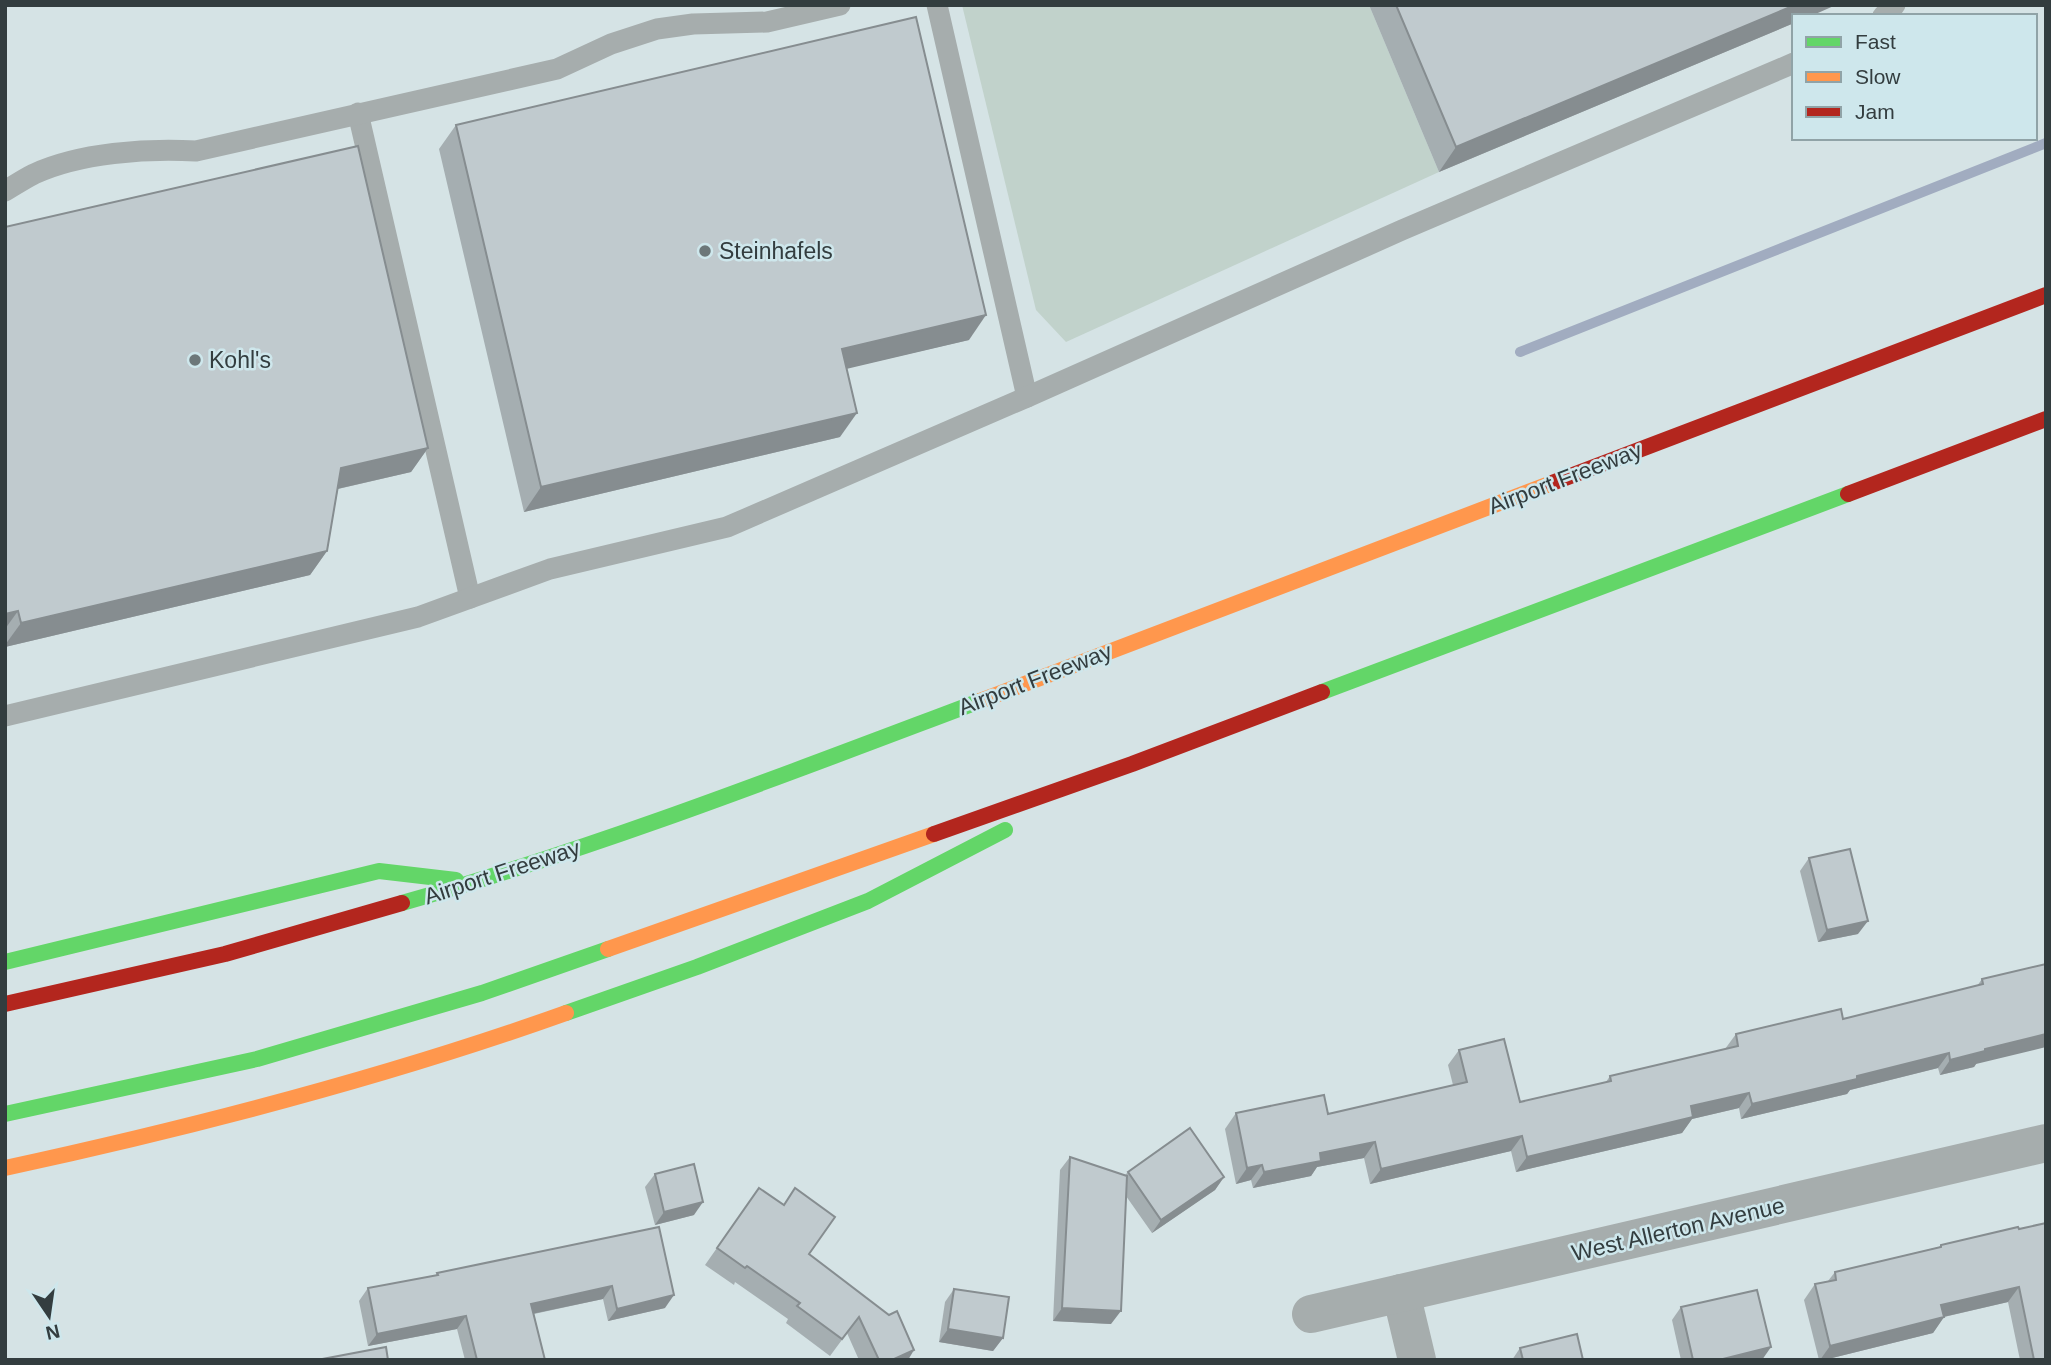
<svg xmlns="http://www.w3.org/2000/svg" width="2051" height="1365" font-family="Helvetica,sans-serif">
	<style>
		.green { fill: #c1d2cb }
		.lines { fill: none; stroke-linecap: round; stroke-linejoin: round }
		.stream { stroke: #a1acc0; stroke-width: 10 }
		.lane { stroke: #a6adad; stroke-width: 21 }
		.street { stroke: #a6adad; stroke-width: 38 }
		.fast { stroke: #63d668; stroke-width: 16 }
		.slow { stroke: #ff974d; stroke-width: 16 }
		.jam { stroke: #b3261e; stroke-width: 16 }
		.wall { fill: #a5aeb1 }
		.shaded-wall { fill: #868d90 }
		.building { fill: #c0cace; stroke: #868d90; stroke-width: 2 }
		.poi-dot { fill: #6c7779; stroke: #cee7ec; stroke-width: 2.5 }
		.labels { text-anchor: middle; stroke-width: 5; stroke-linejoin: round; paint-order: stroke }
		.poi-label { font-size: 23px; fill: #333d3f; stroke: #cee7ec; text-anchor: start }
		.street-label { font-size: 23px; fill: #333d3f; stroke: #cee7ec }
	</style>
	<rect width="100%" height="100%" fill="#d5e3e5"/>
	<polygon class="green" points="962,5 1369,5 1439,172 1066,342 1036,310"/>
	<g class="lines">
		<polyline class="stream" points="1520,352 2046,143"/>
		<g class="lane">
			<polyline points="937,5 1027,397"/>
			<polyline points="1883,16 1895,5"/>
			<polyline points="358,113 470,598"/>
			<path d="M5,191C15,185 24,179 34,174C79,153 147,148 196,151L557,69L611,44L657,29L693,24L767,22L840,5"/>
			<polyline points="5,716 418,617 550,569 727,527 1027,397 1402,230 1794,63"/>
		</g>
		<g class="street">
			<polyline points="1401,1293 1417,1360"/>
			<polyline points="1311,1314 2046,1143"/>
		</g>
		<g class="fast">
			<polyline points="1322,692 1848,494"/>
			<path d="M402,903C599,847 789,773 980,701"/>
			<polyline points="5,962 379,871 456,880"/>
			<polyline points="566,1013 697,967 868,901 1005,830"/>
			<polyline points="5,1114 257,1059 482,993 608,949"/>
		</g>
		<g class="slow">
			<polyline points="980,701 1552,483"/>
			<polyline points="608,949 934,834"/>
			<path d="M5,1168C194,1127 384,1078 566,1013"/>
		</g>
		<g class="jam">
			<polyline points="1552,483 2046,295"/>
			<polyline points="1848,494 2046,419"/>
			<polyline points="934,834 1132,764 1322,692"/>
			<polyline points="5,1004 225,954 402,903"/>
		</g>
	</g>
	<g class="wall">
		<polygon points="1369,5 1836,5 1794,16 1794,23 1439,172"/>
		<polygon points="456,125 969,340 847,368 840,437 524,512 439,149"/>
		<polygon points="5,227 428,448 411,472 338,489 327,551 310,575 5,647"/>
		<polygon points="1809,858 1858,934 1818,942 1800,871"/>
		<polygon points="2046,964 1974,1067 1940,1075 1938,1068 1850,1090 1847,1094 1741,1119 1739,1108 1692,1119 1682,1133 1516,1172 1511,1151 1370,1184 1364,1158 1317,1167 1311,1176 1253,1188 1251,1180 1236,1184 1225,1129 1236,1113 1328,1114 1453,1085 1448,1065 1459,1050 1520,1102 1606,1082 1610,1076 1725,1049 1736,1034 1843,1019 1977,986 1982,979"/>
		<polygon points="1070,1157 1125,1175 1128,1172 1224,1177 1215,1190 1152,1233 1126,1196 1111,1324 1053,1321 1060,1170"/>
		<polygon points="655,1174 694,1215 655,1225 645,1187"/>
		<polygon points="759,1188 809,1254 908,1360 859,1360 847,1333 830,1356 786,1323 788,1319 735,1282 734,1285 705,1265"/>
		<polygon points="659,1227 665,1308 608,1321 603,1299 534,1314 545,1360 465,1360 457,1329 368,1346 359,1301 368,1288 436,1276 437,1273"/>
		<polygon points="2018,1227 2046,1360 2020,1360 2008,1302 1944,1317 1933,1333 1824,1360 1819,1360 1804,1300 1815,1284 1828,1281 1835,1272 1939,1247 1941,1245"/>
		<polygon points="954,1289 1003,1338 993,1351 939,1342 945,1302"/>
		<polygon points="1681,1307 1762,1360 1681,1360 1672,1320"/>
		<polygon points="1520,1348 1583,1360 1512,1360"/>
	</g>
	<g class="shaded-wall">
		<polygon points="1795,5 1836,5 1811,16 1794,16 1794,23 1439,172 1456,147"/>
		<polygon points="986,315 969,340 825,374 842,349"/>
		<polygon points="857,413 840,437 524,512 541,487"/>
		<polygon points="428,448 411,472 324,492 341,468"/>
		<polygon points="327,551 310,575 5,647 5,645 21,623"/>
		<polygon points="18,611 5,629 5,614"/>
		<polygon points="1868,921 1858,934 1818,942 1827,930"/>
		<polygon points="2046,1034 2046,1047 1976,1064 1974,1067 1940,1075 1950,1060 1985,1049"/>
		<polygon points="1949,1053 1938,1068 1850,1090 1847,1094 1741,1119 1752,1104 1857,1076"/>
		<polygon points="1749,1093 1739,1108 1692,1119 1682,1133 1516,1172 1527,1157 1691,1106"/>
		<polygon points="1522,1136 1511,1151 1370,1184 1381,1169"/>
		<polygon points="1375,1142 1364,1158 1317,1167 1311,1176 1253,1188 1264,1172 1320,1153"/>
		<polygon points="1262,1165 1251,1180 1236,1184 1247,1168"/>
		<polygon points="1224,1177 1215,1190 1152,1233 1161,1220"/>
		<polygon points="703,1202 694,1215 655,1225 664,1212"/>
		<polygon points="612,1286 603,1299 522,1316 531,1304"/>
		<polygon points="2019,1287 2008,1302 1930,1320 1941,1305"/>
		<polygon points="674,1295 665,1308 608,1321 617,1309"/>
		<polygon points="1062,1308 1121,1311 1111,1324 1053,1321"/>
		<polygon points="466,1316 457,1329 368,1346 377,1334"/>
		<polygon points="1944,1317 1933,1333 1824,1360 1820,1360 1830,1346"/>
		<polygon points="948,1329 1003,1338 993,1351 939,1342"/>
		<polygon points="1771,1347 1762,1360 1719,1360"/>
		<polygon points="914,1350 908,1360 892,1360"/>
	</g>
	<g class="building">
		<polygon points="1396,5 1795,5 1456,147"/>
		<polygon points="916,17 986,315 842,349 857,413 541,487 456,125"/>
		<polygon points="358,146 428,448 341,468 327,551 21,623 18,611 5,614 5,227"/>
		<polygon points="1850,849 1868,921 1827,930 1809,858"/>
		<polygon points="2046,964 2046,1034 1985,1049 1985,1051 1950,1060 1949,1053 1857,1076 1857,1079 1752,1104 1749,1093 1691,1106 1693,1117 1527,1157 1522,1136 1381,1169 1375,1142 1320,1153 1321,1161 1264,1172 1262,1165 1247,1168 1236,1113 1324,1095 1328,1114 1467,1082 1459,1050 1504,1039 1520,1102 1611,1081 1610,1076 1738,1046 1736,1034 1841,1009 1843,1019 1983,984 1982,979"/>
		<polygon points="1190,1128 1224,1177 1161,1220 1128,1172"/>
		<polygon points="1070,1157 1127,1176 1121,1311 1062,1308"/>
		<polygon points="694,1164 703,1202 664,1212 655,1174"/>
		<polygon points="759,1188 784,1205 795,1188 835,1217 809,1254 889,1315 897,1311 914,1350 892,1360 879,1360 859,1317 842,1339 797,1306 800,1303 747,1266 745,1268 717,1248"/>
		<polygon points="2046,1223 2046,1359 2034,1360 2019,1287 1941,1305 1944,1317 1830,1346 1815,1284 1836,1280 1835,1272 1941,1247 1941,1245 2018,1227 2019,1229"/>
		<polygon points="659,1227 674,1295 617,1309 612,1286 531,1304 545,1360 477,1360 466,1316 377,1334 368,1288 438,1275 437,1273"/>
		<polygon points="954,1289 1009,1297 1003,1338 948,1329"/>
		<polygon points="1757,1290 1771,1347 1719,1360 1693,1360 1681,1307"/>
		<polygon points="1577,1334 1583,1360 1523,1360 1520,1348"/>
		<polygon points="386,1347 388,1360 317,1360"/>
	</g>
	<g class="poi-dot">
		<circle cx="705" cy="251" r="7"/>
		<circle cx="195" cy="360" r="7"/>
	</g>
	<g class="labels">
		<g class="poi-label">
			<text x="719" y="259">Steinhafels</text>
			<text x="209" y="368">Kohl's</text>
		</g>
		<g class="street-label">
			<text transform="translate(1565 478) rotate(-21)" y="8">Airport Freeway</text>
			<text transform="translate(1035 679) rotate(-21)" y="8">Airport Freeway</text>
			<text transform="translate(502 872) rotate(-18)" y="8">Airport Freeway</text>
			<text transform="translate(1678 1229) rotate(-13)" y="8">West Allerton Avenue</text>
		</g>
	</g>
	<rect width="2051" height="1365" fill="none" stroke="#333d3f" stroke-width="14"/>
	<rect x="1792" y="14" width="245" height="126" fill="#cee7ec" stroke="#90a3a7" stroke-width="2"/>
	<rect x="1806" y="37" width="35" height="10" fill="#63d668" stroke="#90a3a7" stroke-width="2"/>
	<text x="1855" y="49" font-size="21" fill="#333d3f">Fast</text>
	<rect x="1806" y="72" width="35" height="10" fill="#ff974d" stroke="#90a3a7" stroke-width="2"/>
	<text x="1855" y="84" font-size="21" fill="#333d3f">Slow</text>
	<rect x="1806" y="107" width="35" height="10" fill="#b3261e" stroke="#90a3a7" stroke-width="2"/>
	<text x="1855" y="119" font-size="21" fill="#333d3f">Jam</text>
	<g transform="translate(49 1316) rotate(167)" stroke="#cee7ec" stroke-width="5" paint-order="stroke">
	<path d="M0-5L12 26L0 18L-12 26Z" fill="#333d3f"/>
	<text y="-10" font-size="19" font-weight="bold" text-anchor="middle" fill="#333d3f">N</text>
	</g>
</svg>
